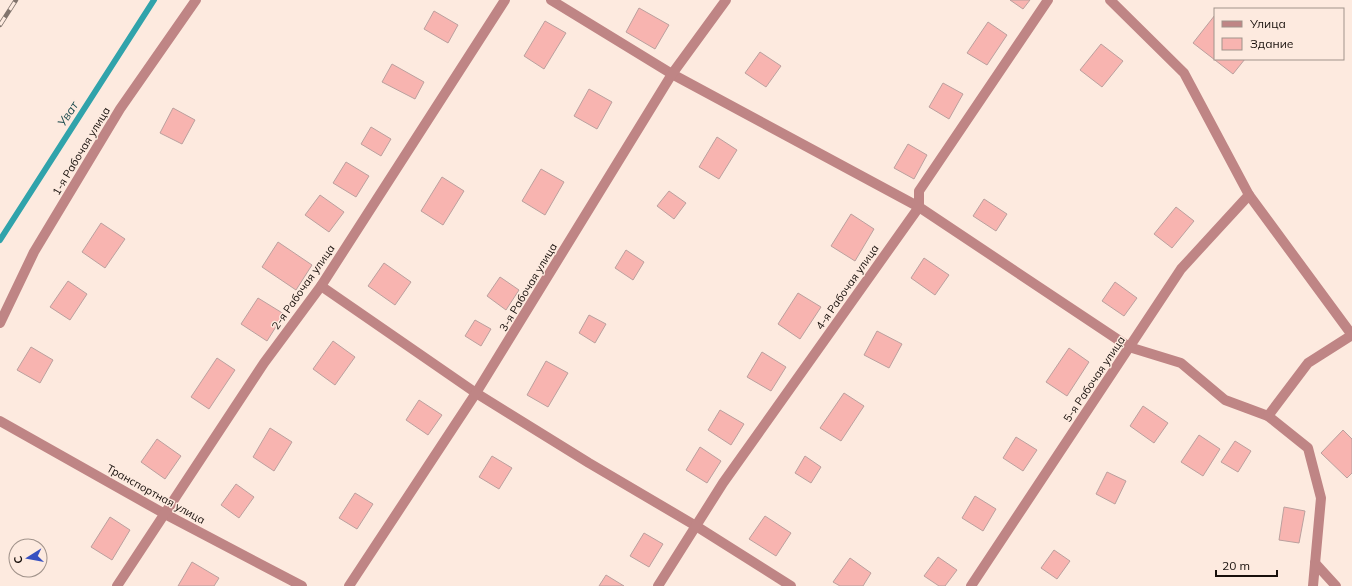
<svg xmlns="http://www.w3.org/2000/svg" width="1352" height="586" font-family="Mulish,sans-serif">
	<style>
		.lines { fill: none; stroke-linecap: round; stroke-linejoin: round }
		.stream { stroke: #30a3ab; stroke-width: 6 }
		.building { fill: #f8b4b0; stroke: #bba09e }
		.minor { stroke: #bf8585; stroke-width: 10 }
		.rail-casing { stroke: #81746d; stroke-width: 4.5 }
		.rail { stroke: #fdeadf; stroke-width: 3; stroke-dasharray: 9; stroke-linecap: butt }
		.labels { text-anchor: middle; stroke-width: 3; stroke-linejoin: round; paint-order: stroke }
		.street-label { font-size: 11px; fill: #18100c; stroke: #fdeadf }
		.water-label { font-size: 12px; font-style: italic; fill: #18494c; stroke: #fdeadf }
	</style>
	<rect width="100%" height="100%" fill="#fdeadf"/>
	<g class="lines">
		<polyline class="stream" points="0,240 154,0"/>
	</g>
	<g class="building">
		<polygon points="1010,0 1030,0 1023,9"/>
		<polygon points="639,8 669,25 655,49 626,32"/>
		<polygon points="434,11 458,25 448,43 424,29"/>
		<polygon points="1215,15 1215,59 1245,59 1233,74 1193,43"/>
		<polygon points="545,21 566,33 544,69 524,56"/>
		<polygon points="988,22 1007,35 987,65 967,53"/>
		<polygon points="1101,44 1123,61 1102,87 1080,70"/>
		<polygon points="760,52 781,66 766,87 745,73"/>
		<polygon points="392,64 424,82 415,99 382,82"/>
		<polygon points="943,83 963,94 949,119 929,107"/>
		<polygon points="589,89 612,102 597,129 574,116"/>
		<polygon points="173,108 195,120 182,144 160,133"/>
		<polygon points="371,127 391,139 381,156 361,144"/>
		<polygon points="717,137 737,150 719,179 699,167"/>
		<polygon points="908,144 927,155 914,179 894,168"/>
		<polygon points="346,162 369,176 356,197 333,183"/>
		<polygon points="541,169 564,182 545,215 522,201"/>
		<polygon points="442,177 464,191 443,225 421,211"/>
		<polygon points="669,191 686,203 674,219 657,206"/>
		<polygon points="320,195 344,212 329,232 305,215"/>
		<polygon points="984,199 1007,214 996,231 973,216"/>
		<polygon points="1176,207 1194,221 1172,248 1154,234"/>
		<polygon points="851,214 874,229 855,261 831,246"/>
		<polygon points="101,223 125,239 105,268 82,252"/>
		<polygon points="278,242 312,265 296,290 262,267"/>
		<polygon points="626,250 644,262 633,280 615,268"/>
		<polygon points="924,258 949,275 935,295 911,278"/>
		<polygon points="384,263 411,282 395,305 368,286"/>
		<polygon points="500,277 519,290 506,310 487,296"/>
		<polygon points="68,281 87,294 70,320 50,307"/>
		<polygon points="1115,282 1137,298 1124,316 1102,301"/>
		<polygon points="798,293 821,307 800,339 778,324"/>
		<polygon points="258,298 284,314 267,341 241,324"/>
		<polygon points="589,315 606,324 595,343 579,333"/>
		<polygon points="475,320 491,329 481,346 465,336"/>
		<polygon points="877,331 902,344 889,368 864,355"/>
		<polygon points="333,341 355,357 335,385 313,369"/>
		<polygon points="31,347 53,360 40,383 17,370"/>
		<polygon points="1069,348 1089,362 1067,396 1046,382"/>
		<polygon points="762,352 786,367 771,391 747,377"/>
		<polygon points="217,358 235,370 209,409 191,397"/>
		<polygon points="546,361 568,373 548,407 527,395"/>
		<polygon points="844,393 864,406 841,441 820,428"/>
		<polygon points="419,400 442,415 428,435 406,420"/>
		<polygon points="1143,406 1168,423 1154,443 1130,426"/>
		<polygon points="720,410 744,424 731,445 708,430"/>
		<polygon points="270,428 292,442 274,471 253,457"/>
		<polygon points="1343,430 1352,439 1352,473 1347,478 1321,453"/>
		<polygon points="1199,435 1220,449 1203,476 1181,462"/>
		<polygon points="1016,437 1037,450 1023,471 1003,458"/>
		<polygon points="157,439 181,456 165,479 141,462"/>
		<polygon points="1235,441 1251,451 1238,472 1221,462"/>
		<polygon points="700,447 721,461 707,483 686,470"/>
		<polygon points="492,456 512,468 499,489 479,477"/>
		<polygon points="805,456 821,467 811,483 795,473"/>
		<polygon points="1107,472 1126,481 1115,504 1096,494"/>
		<polygon points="236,484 254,497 239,518 221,505"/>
		<polygon points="355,493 373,504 357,529 339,518"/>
		<polygon points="975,496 996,509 983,531 962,518"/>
		<polygon points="1284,507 1305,511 1299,543 1279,540"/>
		<polygon points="765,516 791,533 776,556 749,539"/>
		<polygon points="110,517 130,530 112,560 91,547"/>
		<polygon points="644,533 663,544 649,567 630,556"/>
		<polygon points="1054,550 1070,561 1057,579 1041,568"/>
		<polygon points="938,557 957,570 945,586 939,586 924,576"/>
		<polygon points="850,558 871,573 863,586 840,586 833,582"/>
		<polygon points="192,562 219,578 214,586 178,586"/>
		<polygon points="606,575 624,586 599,586"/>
	</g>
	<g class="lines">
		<g class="minor">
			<polyline points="551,0 672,74 919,207 1129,347 1181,363 1225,400 1268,416 1308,448 1321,498 1313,586"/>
			<polyline points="1110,0 1184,73 1249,195 1352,335"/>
			<polyline points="321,286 476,393 589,463 696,526 791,586"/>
			<polyline points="0,323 34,252 120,109 196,0"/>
			<polyline points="1268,416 1308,363 1352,335"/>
			<polyline points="0,421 165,514 302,586"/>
			<polyline points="1315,563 1336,586"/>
			<polyline points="117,586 264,363 321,286 505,0"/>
			<polyline points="349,586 476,393 672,74 726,0"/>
			<polyline points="658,586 723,483 919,207 919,191 1048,0"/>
			<polyline points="971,586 1181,269 1249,195"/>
		</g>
		<g class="rail-casing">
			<polyline id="rail" points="0,25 16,0"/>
		</g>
		<use href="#rail" class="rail"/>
	</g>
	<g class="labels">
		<g class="street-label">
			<text transform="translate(81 151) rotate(-59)" y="4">1-я Рабочая улица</text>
			<text transform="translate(303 287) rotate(-55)" y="4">2-я Рабочая улица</text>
			<text transform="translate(528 287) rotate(-59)" y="4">3-я Рабочая улица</text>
			<text transform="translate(847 287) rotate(-55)" y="4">4-я Рабочая улица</text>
			<text transform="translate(1094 379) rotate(-56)" y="4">5-я Рабочая улица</text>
			<text transform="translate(156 494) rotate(29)" y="4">Транспортная улица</text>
		</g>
		<g class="water-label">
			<text transform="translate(68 114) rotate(-57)" y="4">Уват</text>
		</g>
	</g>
	<rect x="1214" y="8" width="130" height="52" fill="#fdeadf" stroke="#a1938b"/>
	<rect x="1222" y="21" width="20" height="6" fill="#bf8585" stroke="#a1938b"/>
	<text x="1250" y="28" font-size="12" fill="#18100c">Улица</text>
	<rect x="1222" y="38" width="20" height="12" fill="#f8b4b0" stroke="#a1938b"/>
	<text x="1250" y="48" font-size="12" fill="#18100c">Здание</text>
	<g transform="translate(28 558) rotate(259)"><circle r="19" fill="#fdeadf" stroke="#a1938b"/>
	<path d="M0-3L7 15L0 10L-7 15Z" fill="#3750c1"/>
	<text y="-6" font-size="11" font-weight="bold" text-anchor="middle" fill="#18100c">С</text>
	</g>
	<path d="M1216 570v6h61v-6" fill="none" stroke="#18100c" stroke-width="2"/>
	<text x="1222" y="570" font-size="12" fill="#18100c" stroke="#fdeadf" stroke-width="3" paint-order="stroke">20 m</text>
</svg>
